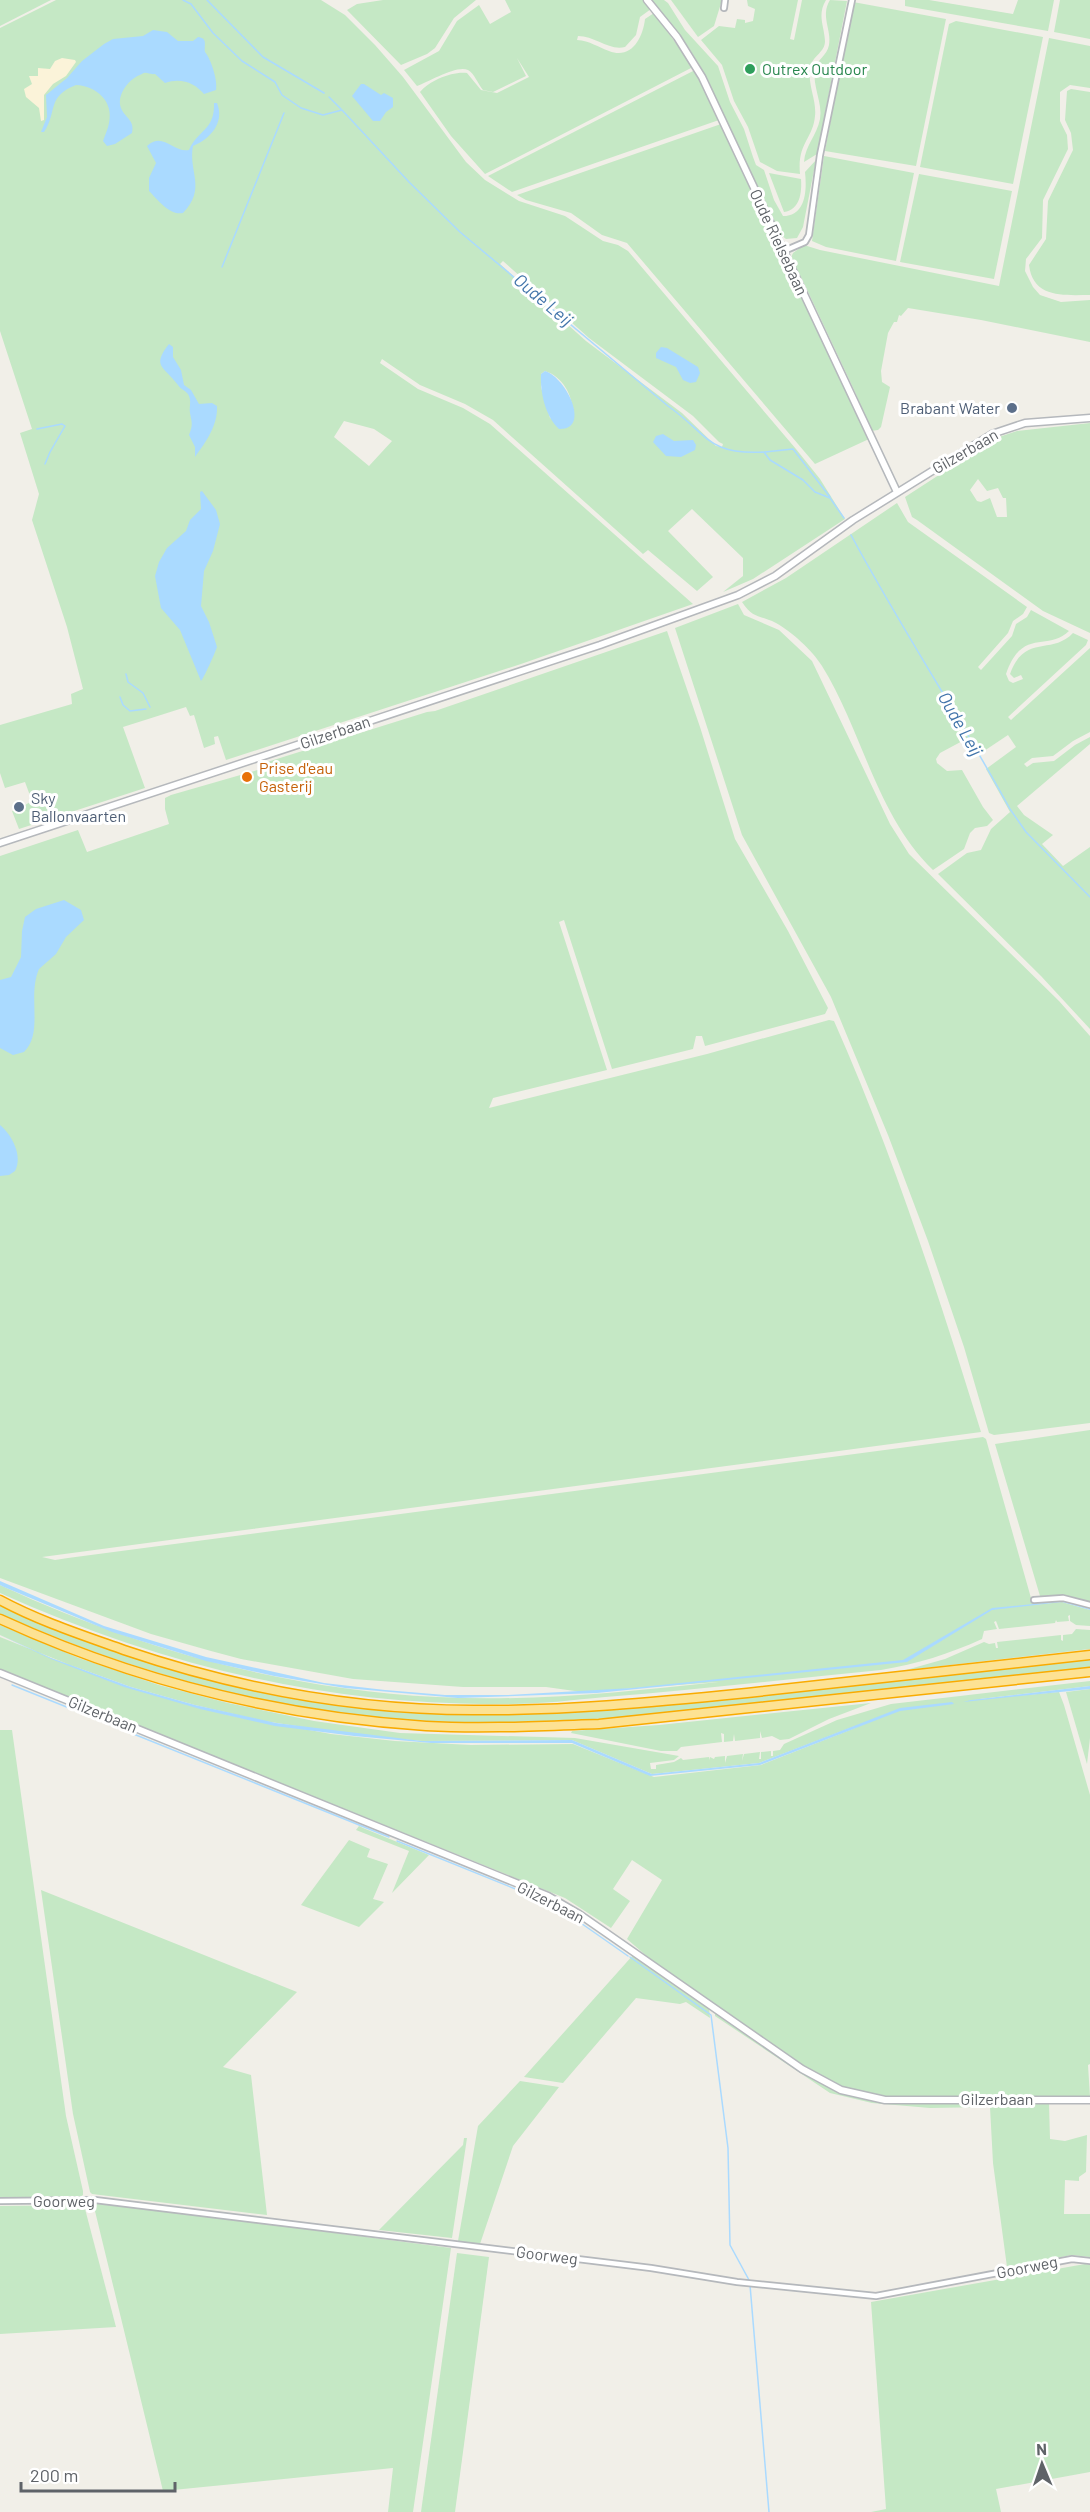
<svg xmlns="http://www.w3.org/2000/svg" width="1090" height="2512" font-family="Barlow,sans-serif">
	<style>
		.green { fill: #c5e8c5; fill-rule: evenodd }
		.sand { fill: #fbf3d9 }
		.water { fill: #aadaff }
		.lines { fill: none; stroke-linecap: round; stroke-linejoin: round }
		.stream { stroke: #aadaff; stroke-width: 1.5 }
		.minor-casing { stroke: #b5b8bc; stroke-width: 8 }
		.tertiary-casing { stroke: #b5b8bc; stroke-width: 9 }
		.motorway-casing { stroke: #f9ab00; stroke-width: 11 }
		.minor { stroke: #fff; stroke-width: 4.5 }
		.tertiary { stroke: #fff; stroke-width: 6 }
		.motorway { stroke: #fde293; stroke-width: 8 }
		.leisure-dot { fill: #2e9e5b; stroke: #fff; stroke-width: 2 }
		.service-dot { fill: #5c6f8a; stroke: #fff; stroke-width: 2 }
		.food-dot { fill: #e8710a; stroke: #fff; stroke-width: 2 }
		.labels { text-anchor: middle; stroke-width: 6; stroke-linejoin: round; paint-order: stroke }
		.leisure-label { font-size: 16px; fill: #27864d; stroke: #fff; text-anchor: start }
		.street-label { font-size: 16px; fill: #5f6368; stroke: #fff }
		.service-label { font-size: 16px; fill: #4e5e75; stroke: #fff; text-anchor: end }
		.food-label { font-size: 16px; fill: #c56008; stroke: #fff; text-anchor: start }
		.water-label { font-size: 18px; font-style: italic; fill: #4174aa; stroke: #fff }
	</style>
	<rect width="100%" height="100%" fill="#f1efe8"/>
	<g class="green">
		<polygon points="0,0 51,0 0,26"/>
		<path d="M56,0H321L345,15L375,45L403,77L466,162L485,180L519,201L565,216L603,241L618,245L628,251L796,449L820,479L845,519L753,579L723,592L743,576V558L692,509L668,531L713,577L697,591L648,550L643,554L493,420L465,404L420,385L382,359L380,363L418,389L463,408L490,424L693,604L521,664L226,760L218,736L214,737L215,744L204,748L194,715L190,716L186,707L123,727L145,788L19,829L12,811L25,807V805L32,801L25,782L5,788L0,773V725L72,704L71,694L83,689L67,627L32,520L39,494L20,433L32,429L0,331V28ZM503,261L589,338L693,416L719,442L723,444L722,447L716,446L682,413L586,341L500,264ZM545,371C567,378 578,406 570,426L550,418L541,387V374ZM344,421L374,429L392,441L369,466L334,437Z"/>
		<polygon points="383,0 476,0 454,18 435,48 427,54 401,65 347,10 357,4"/>
		<path d="M505,0H644L651,9L640,17L636,35L625,47C609,51 595,36 578,36L577,40C590,41 598,47 609,51C631,60 643,38 645,19L654,13L693,67L485,174L451,136L420,92C429,81 452,71 467,73L481,90L497,93L529,77L517,58L526,76L493,92L483,90C478,84 474,73 468,70C456,65 429,82 417,86L404,70L439,51L457,21L479,5L490,24L511,12Z"/>
		<path d="M652,0H664L668,3L685,30L718,66L730,102L744,129L753,157L756,165L764,170L774,200L783,216C806,216 807,190 805,172L816,160L803,227L797,238L786,239L781,235L700,66L689,48Z"/>
		<polygon points="671,0 722,0 714,26 698,37"/>
		<path d="M747,0H798L790,39L794,40L802,0H826C817,15 824,25 825,41C825,52 814,55 811,65C806,83 817,99 815,116C813,139 797,143 800,174L777,171L760,162L748,127L734,101L722,65L701,40L719,26L735,28L737,19L745,20V23L753,21L755,9L748,6Z"/>
		<path d="M830,0L847,1L817,154L804,162C805,146 817,135 820,119C823,103 812,86 815,69C817,59 827,56 829,45C832,30 820,16 830,0Z"/>
		<polygon points="905,0 929,0 1013,14 1018,0 1054,0 1048,31 905,6"/>
		<polygon points="1060,0 1090,0 1090,39 1054,32"/>
		<polygon points="853,2 946,19 916,166 825,151"/>
		<polygon points="956,21 1043,37 1013,184 920,167 949,24"/>
		<polygon points="1049,38 1090,46 1090,88 1070,85 1060,92 1060,121 1067,135 1068,149 1043,200 1042,238 1026,259 1025,271 1033,287 1040,295 1061,302 1090,300 1090,342 981,320 908,308 901,316 899,315 897,322 894,322 888,333 881,371 882,382 890,387 881,427 878,430 871,431 855,392 802,279 790,260 793,253 804,245 820,250 999,286"/>
		<polygon points="695,70 719,120 512,192 488,176"/>
		<path d="M1071,89L1090,92V295C1065,295 1033,299 1029,265L1046,239L1048,201L1073,150L1071,133L1065,120L1067,91Z"/>
		<polygon points="721,124 869,439 815,464 627,243 602,235 571,213 526,200 517,195"/>
		<polygon points="824,156 914,173 896,261 826,247 812,241"/>
		<path d="M769,173L801,179C802,192 800,210 784,212Z"/>
		<polygon points="919,174 1012,191 994,279 900,262"/>
		<path d="M1090,423V633L1043,611L917,520L912,517L905,497L996,438L1017,431ZM978,479L987,491L998,488L1003,498H1006L1007,517H997L990,498L981,502L977,501L970,490Z"/>
		<path d="M897,503L908,522L1027,607L1023,614L1013,621L1008,633L978,667L981,670L1012,636L1016,624L1027,617L1031,610L1069,631C1048,652 1022,627 1006,674L1009,681L1013,683L1023,679L1021,675L1014,678L1010,674C1025,633 1051,656 1073,633L1088,640L1086,645L1008,717L1011,720L1090,648V732L1073,741L1053,756L1032,758L1024,764L1027,767L1033,763L1054,761L1075,745L1090,737V744L1017,806L1024,815L1053,835L1042,844L1063,866L1090,847V1029L1041,976L938,874L967,853L981,850L991,829L1010,812L986,769L1016,747L1008,735L978,755L968,738L940,753L936,759L937,763L947,771L962,770L983,807L993,820L987,826L975,828L970,833L964,849L933,870C876,815 863,732 822,666C812,650 792,632 776,623C760,615 753,619 742,602L786,578Z"/>
		<polygon points="738,604 744,615 779,630 812,661 890,824 909,854 1059,1001 1090,1036 1090,1423 994,1435 989,1433 964,1347 928,1241 888,1135 831,997 742,835 675,628"/>
		<path d="M667,631L700,727L735,839L788,931L828,1008L825,1014L705,1046L702,1036H696L693,1049L612,1069L564,920L559,922L607,1070L493,1098L489,1108L707,1054L829,1020L834,1021C893,1154 938,1293 981,1432L42,1557L55,1560L68,1558L983,1437L986,1439L1031,1598L1060,1599L1090,1606V1609L1063,1601L1032,1605L1062,1602L1090,1610V1626L1076,1625L1070,1621V1615L1068,1616L1069,1621L1057,1622L1056,1620L1055,1623L999,1629L996,1621L994,1622L997,1629L984,1631L982,1639C949,1654 917,1664 881,1670C789,1679 697,1690 605,1697C573,1700 542,1704 510,1704C332,1707 162,1666 0,1593V1585C137,1649 285,1689 437,1697C530,1702 625,1692 718,1682L582,1692L546,1687H463L353,1679L241,1659L211,1651L151,1634L0,1578V856L78,830L87,852L169,824L165,809V798L171,795L275,765L264,763L427,712L435,711Z"/>
		<polygon points="1090,1430 1090,1604 1061,1595 1040,1596 995,1444"/>
		<path d="M0,1604L111,1650L199,1677L436,1713L535,1714L646,1707L1090,1659V1669C979,1680 868,1692 758,1704C626,1718 495,1731 363,1716C236,1701 116,1665 0,1614Z"/>
		<polygon points="0,1625 79,1658 159,1685 228,1703 314,1721 400,1733 575,1738 679,1756 674,1760 650,1763 651,1769 656,1769 656,1765 674,1762 681,1758 683,1760 709,1757 709,1760 710,1757 714,1759 715,1757 725,1756 725,1763 727,1756 743,1754 742,1761 744,1754 760,1752 759,1759 761,1759 761,1752 771,1751 771,1756 773,1756 773,1751 780,1750 784,1744 837,1720 891,1704 1090,1681 1090,1686 971,1700 1059,1692 1064,1705 1090,1795 1090,2064 1088,2065 1090,2097 899,2098 881,2097 841,2087 795,2062 658,1966 627,1939 662,1880 632,1860 613,1889 630,1901 611,1928 565,1898 0,1670 0,1637 118,1684 228,1715 331,1734 395,1741 471,1745 573,1744 654,1777 761,1765 855,1728 855,1726 759,1763 652,1774 572,1740 422,1741 355,1735 264,1721 195,1705 131,1687 51,1658 0,1635"/>
		<polygon points="1076,1629 1090,1630 1090,1649 906,1670 945,1659 984,1642 989,1644 995,1643 996,1648 998,1648 997,1642 1061,1635 1061,1640 1063,1641 1063,1635 1072,1634"/>
		<polygon points="1090,1689 1090,1738 1087,1764 1066,1692"/>
		<polygon points="871,1703 829,1719 789,1739 780,1740 772,1736 762,1738 760,1731 760,1738 735,1741 734,1734 733,1741 724,1742 724,1734 721,1733 722,1742 681,1747 677,1751 661,1751 571,1733 572,1731 659,1725"/>
		<polygon points="0,1730 12,1730 66,2116 83,2191 83,2195 78,2198 0,2200"/>
		<polygon points="359,1826 363,1828 429,1855 392,1893 409,1851 356,1830"/>
		<polygon points="349,1840 370,1849 367,1857 388,1864 373,1899 384,1902 359,1927 301,1905"/>
		<polygon points="41,1890 297,1992 223,2067 251,2075 267,2215 92,2194 90,2192 73,2114"/>
		<polygon points="634,1954 709,2008 710,2018 686,2002 680,2004 636,1998 563,2083 524,2077"/>
		<polygon points="715,2010 819,2082 857,2097 887,2102 1049,2103 1050,2139 1065,2141 1087,2135 1086,2172 1079,2177 1079,2181 1065,2180 1064,2214 1090,2214 1090,2257 1072,2255 1007,2267 993,2163 990,2107 930,2108 872,2103 830,2093 715,2016"/>
		<polygon points="520,2081 559,2087 513,2146 480,2244 458,2241 478,2126"/>
		<polygon points="464,2138 467,2138 452,2238 379,2230 463,2145"/>
		<polygon points="95,2202 451,2248 413,2512 388,2512 393,2468 163,2491 94,2207"/>
		<polygon points="84,2205 116,2327 0,2334 0,2206"/>
		<polygon points="457,2253 489,2257 455,2512 421,2512"/>
		<polygon points="1085,2264 1090,2265 1090,2472 996,2489 1001,2512 871,2512 886,2509 871,2302"/>
	</g>
	<polygon class="sand" points="62,58 75,60 76,62 66,76 53,84 44,95 44,120 41,121 39,108 26,97 24,89 32,84 29,76 38,76 38,68 50,69 55,61"/>
	<g class="water">
		<path d="M153,30L167,32L178,41H193L198,37C208,38 204,45 205,52C211,59 218,81 216,90L204,94C195,83 181,77 165,83L155,74C149,75 147,71 142,74C130,78 116,94 121,108C125,118 135,120 132,133L115,144L107,146L103,141C105,135 108,129 109,123C114,101 96,86 76,85C46,97 58,111 44,132H41L47,117L46,95L67,78L82,61L104,44L113,39L143,36Z"/>
		<polygon points="361,84 364,84 381,95 384,93 393,98 393,107 386,112 380,121 373,121 352,96"/>
		<path d="M214,103H217C225,123 210,139 193,146C188,172 207,188 183,213C170,216 158,200 149,191V178L156,163L147,146C163,131 173,153 189,150C197,130 215,131 214,103Z"/>
		<path d="M169,344L173,347V357L181,370L184,385L191,390L199,404L212,403L217,406C218,426 205,443 195,457V447L189,435C193,425 192,423 190,413C189,406 192,401 188,394C185,390 180,389 178,385C164,366 151,367 169,344Z"/>
		<polygon points="661,347 667,348 698,367 700,373 696,382 690,383 683,380 676,367 656,358 656,353"/>
		<path d="M545,371C567,378 591,430 559,429C545,416 540,392 541,374Z"/>
		<polygon points="663,434 674,441 693,440 696,445 695,450 681,457 666,456 653,442 656,436"/>
		<path d="M202,491L216,510L220,524L213,551L204,571L201,606L209,622L217,647C215,653 204,678 201,681L180,630L161,608L155,576L159,562L167,548L186,531L190,520L201,509L200,492Z"/>
		<path d="M64,900L81,910L84,920L66,937L56,954L39,969C27,996 44,1033 24,1052L13,1055L0,1048V980L11,977L21,957L22,931L25,917L36,909Z"/>
		<path d="M0,1125C12,1135 23,1156 15,1171L9,1175L0,1176Z"/>
		<polygon points="0,1581 104,1626 206,1657 324,1683 385,1690 445,1695 506,1695 632,1688 903,1660 992,1608 1063,1601 1090,1609 1090,1610 1062,1602 992,1610 907,1662 597,1693 458,1698 345,1688 274,1676 206,1661 112,1632 4,1587 0,1585"/>
		<polygon points="0,1635 51,1658 131,1687 195,1705 276,1723 422,1741 572,1740 652,1774 759,1763 900,1708 952,1702 954,1704 900,1711 760,1765 650,1776 572,1743 431,1743 354,1736 275,1726 200,1709 124,1687 51,1659"/>
		<polygon points="1090,1686 1090,1689 963,1702 971,1700"/>
	</g>
	<g class="lines">
		<g class="stream">
			<path d="M183,0L191,4L213,33L242,61L275,82L282,95L301,108L323,115L342,110L409,182L460,232L668,406C709,435 707,455 764,452L770,460L803,480L815,492L830,498L844,518"/>
			<polyline points="207,0 263,57 324,93"/>
			<polyline points="329,97 341,109"/>
			<polyline points="222,267 284,113"/>
			<polyline points="37,429 62,424 65,426 50,452 45,464"/>
			<polyline points="765,452 793,449 830,497"/>
			<path d="M851,535C901,628 959,716 1010,809L1026,832L1090,897"/>
			<polyline points="126,674 128,682 143,693 150,707"/>
			<polyline points="120,697 123,705 130,711 146,709"/>
			<polyline points="12,1685 389,1837"/>
			<polyline points="397,1841 555,1905 628,1956"/>
			<polyline points="630,1957 711,2015 728,2148 730,2245 749,2280"/>
			<polyline points="750,2285 769,2512"/>
		</g>
		<g class="minor-casing">
			<g id="minor">
				<polyline points="724,8 725,0"/>
				<polyline points="784,251 805,242 809,235 820,155 852,0"/>
				<polyline points="1034,1600 1063,1598 1090,1605"/>
				<polyline points="0,2201 95,2200 651,2268 737,2282 876,2296 1072,2259 1090,2261"/>
			</g>
		</g>
		<g class="tertiary-casing">
			<g id="tertiary">
				<polyline points="647,0 677,37 702,77 897,492"/>
				<polyline points="0,843 600,645 738,595 775,576 853,520 992,434 1025,423 1090,418"/>
				<polyline points="0,1673 548,1896 579,1914 802,2069 841,2090 885,2100 1090,2100"/>
			</g>
		</g>
		<g class="motorway-casing">
			<g id="motorway">
				<path d="M0,1600C39,1621 82,1635 124,1650C236,1688 356,1710 474,1710C565,1711 656,1702 747,1693C861,1681 976,1667 1090,1655"/>
				<path d="M0,1619C135,1681 277,1716 426,1726C483,1729 541,1726 599,1724L1090,1672"/>
			</g>
		</g>
		<use href="#minor" class="minor"/>
		<use href="#tertiary" class="tertiary"/>
		<use href="#motorway" class="motorway"/>
	</g>
	<circle class="leisure-dot" cx="750" cy="69" r="6"/>
	<g class="service-dot">
		<circle cx="1012" cy="408" r="6"/>
		<circle cx="19" cy="807" r="6"/>
	</g>
	<circle class="food-dot" cx="247" cy="777" r="6"/>
	<g class="labels">
		<g class="leisure-label">
			<text x="762" y="75">Outrex Outdoor</text>
		</g>
		<g class="street-label">
			<text transform="translate(779 242) rotate(65)" y="6">Oude Rielsebaan</text>
			<text transform="translate(965 451) rotate(-30)" y="6">Gilzerbaan</text>
			<text transform="translate(335 732) rotate(-19)" y="6">Gilzerbaan</text>
			<text transform="translate(103 1714) rotate(22)" y="6">Gilzerbaan</text>
			<text transform="translate(551 1902) rotate(27)" y="6">Gilzerbaan</text>
			<text x="997" y="2105">Gilzerbaan</text>
			<text x="64" y="2207">Goorweg</text>
			<text transform="translate(547 2255) rotate(7)" y="6">Goorweg</text>
			<text transform="translate(1027 2267) rotate(-11)" y="6">Goorweg</text>
		</g>
		<g class="service-label">
			<text x="1000" y="414">Brabant Water</text>
			<text x="31" y="804" text-anchor="start">Sky<tspan x="31" dy="18">Ballonvaarten</tspan></text>
		</g>
		<g class="food-label">
			<text x="259" y="774">Prise d'eau<tspan x="259" dy="18">Gasterij</tspan></text>
		</g>
		<g class="water-label">
			<text transform="translate(543 300) rotate(40)" y="6">Oude Leij</text>
			<text transform="translate(960 724) rotate(60)" y="6">Oude Leij</text>
		</g>
	</g>
	<g transform="translate(1042 2464) rotate(358)" stroke="#ffffff" stroke-width="4.5" paint-order="stroke">
	<path d="M0-4.5L10 22L0 15L-10 22Z" fill="#5f6368"/>
	<text y="-9" font-size="16" font-weight="bold" text-anchor="middle" fill="#5f6368">N</text>
	</g>
	<path d="M21 2482v9h154v-9" fill="none" stroke="#5f6368" stroke-width="3"/>
	<text x="30" y="2482" font-size="18" fill="#5f6368" stroke="#ffffff" stroke-width="4.5" paint-order="stroke">200 m</text>
</svg>
